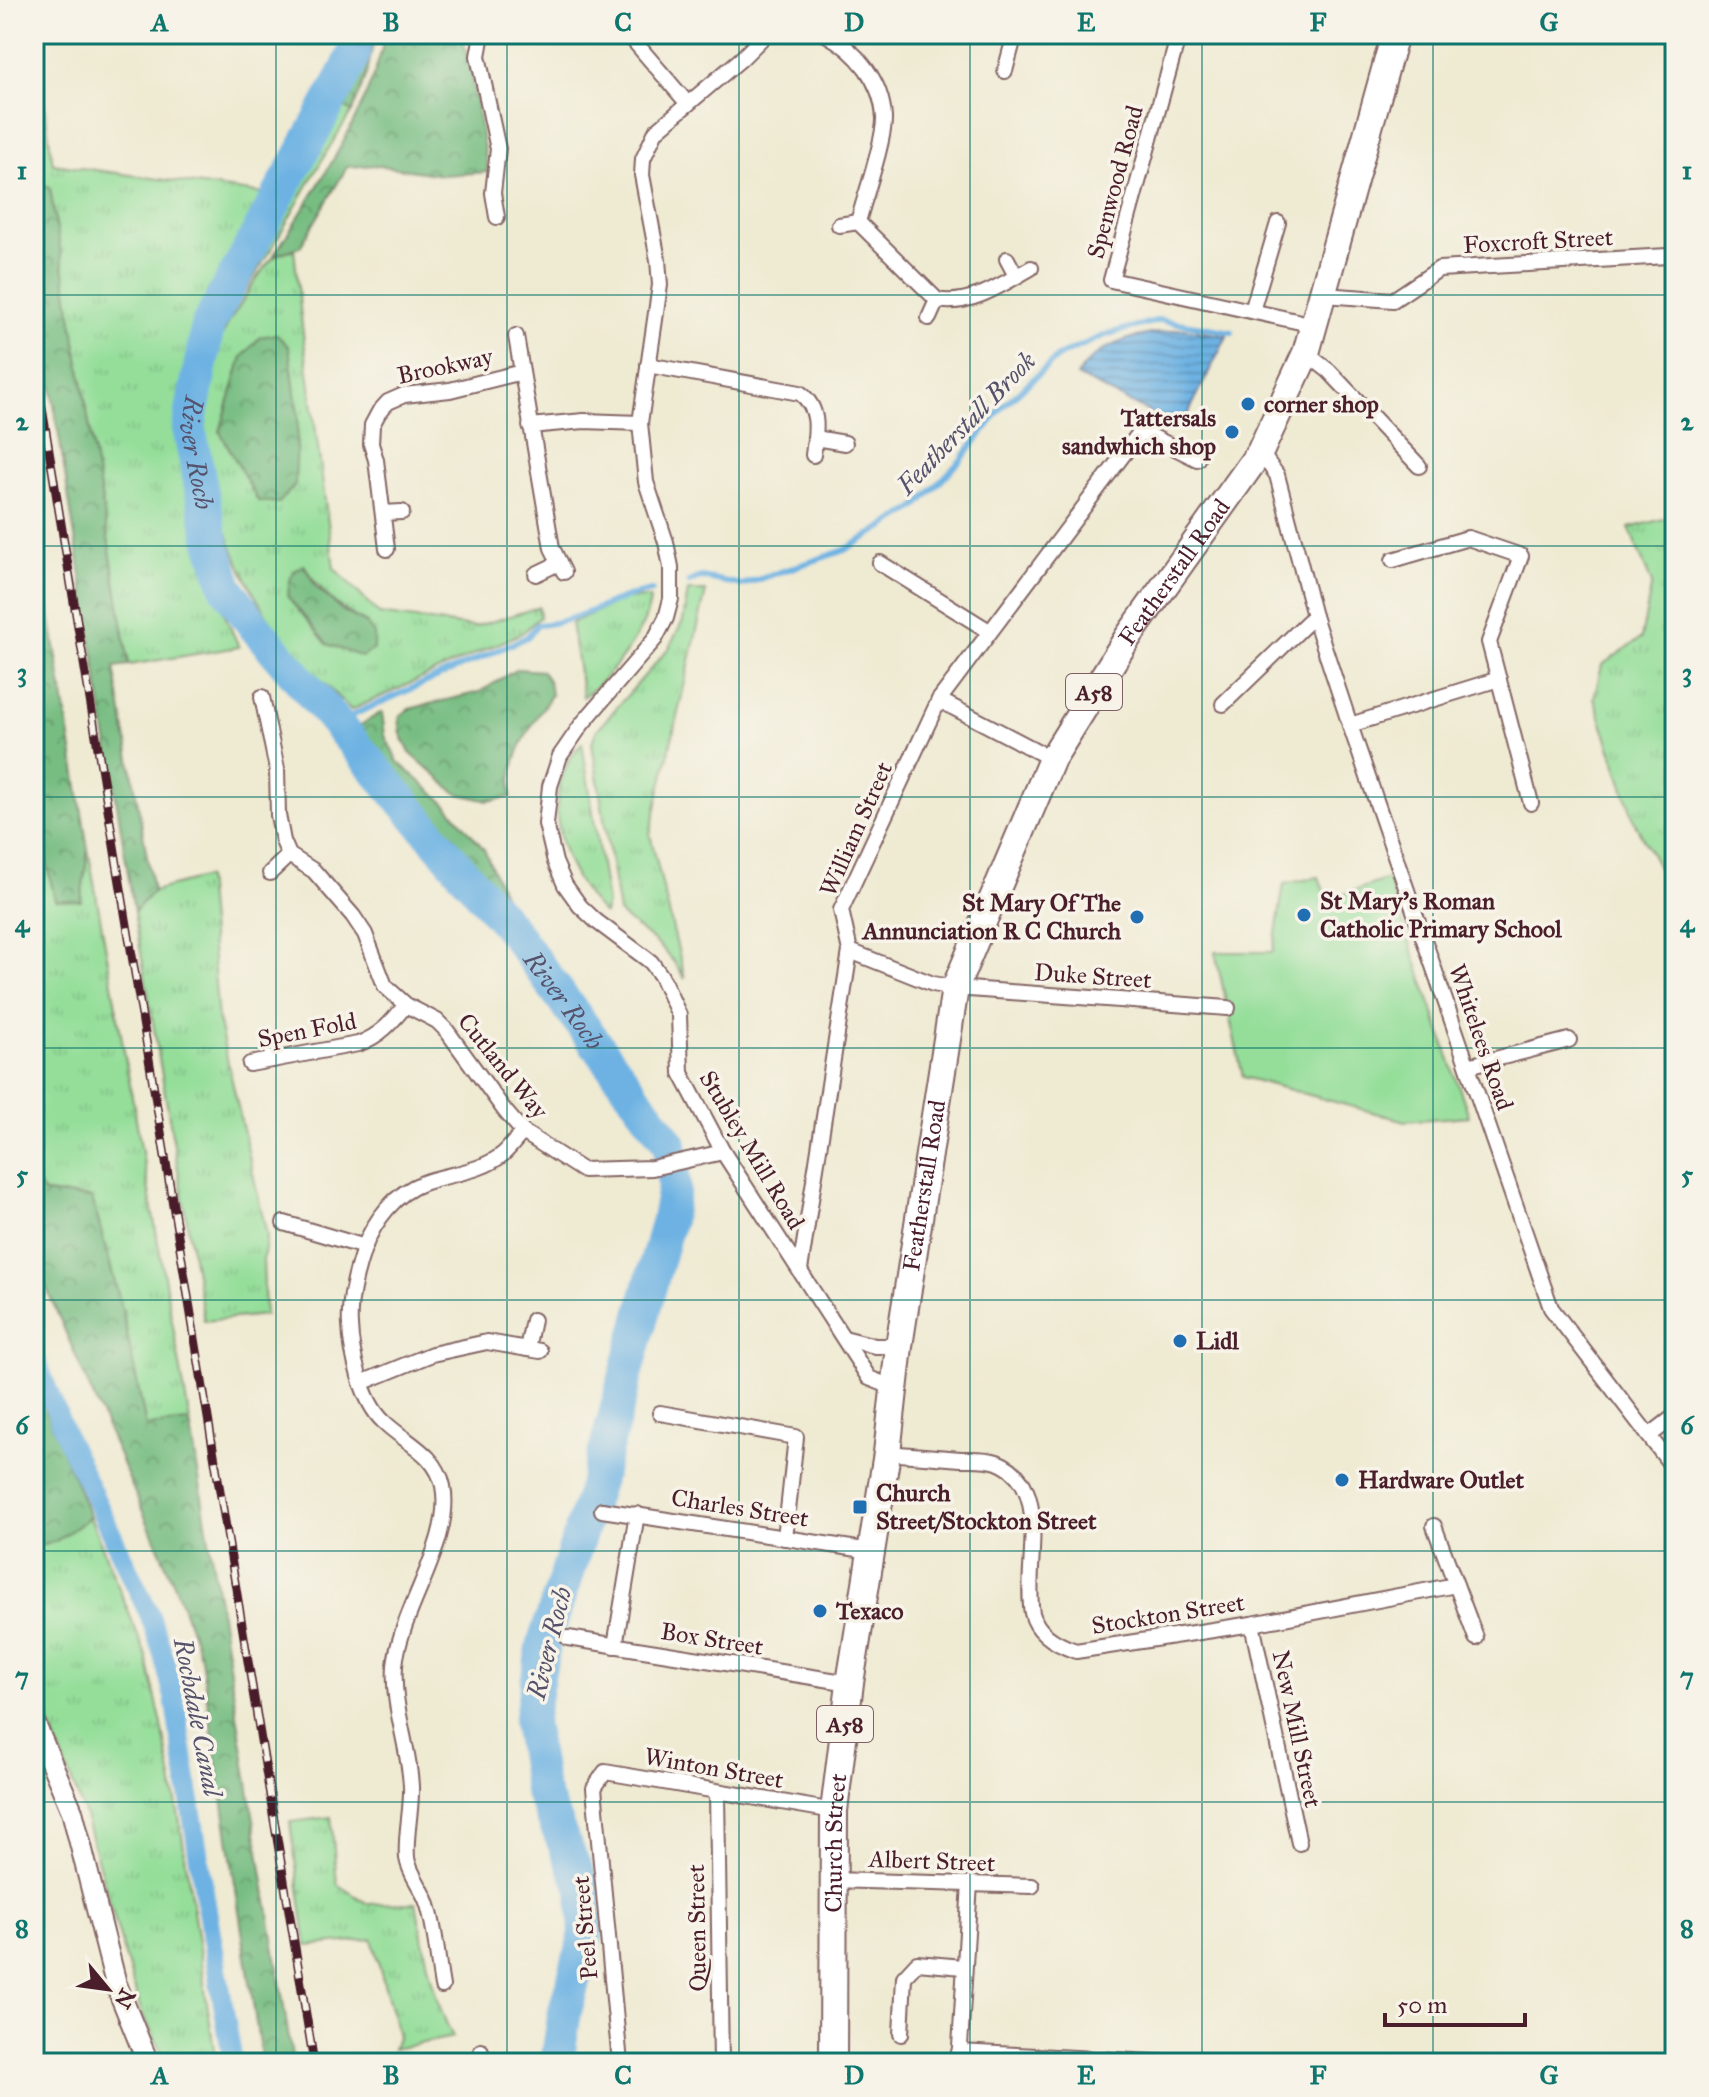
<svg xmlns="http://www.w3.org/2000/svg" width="1709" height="2097" font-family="'IM FELL Great Primer',serif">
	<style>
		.grass { fill: url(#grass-tufts); stroke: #6f7e62; stroke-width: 2; fill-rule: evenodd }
		.forest { fill: url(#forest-crowns); stroke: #606e56; stroke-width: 2 }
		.pitch { fill: #94de9a; stroke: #6f7e62; stroke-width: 2 }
		.water { fill: url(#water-rules); stroke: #5c6887; stroke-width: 2 }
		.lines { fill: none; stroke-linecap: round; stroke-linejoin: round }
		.stream { stroke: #6db2e3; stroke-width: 6 }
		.canal { stroke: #6db2e3; stroke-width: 20 }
		.river { stroke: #6db2e3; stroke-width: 34 }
		.street-casing { stroke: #846665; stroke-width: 18 }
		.secondary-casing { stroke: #846665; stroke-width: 24 }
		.highway-casing { stroke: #846665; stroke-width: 30 }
		.street { stroke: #fff; stroke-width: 14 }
		.secondary { stroke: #fff; stroke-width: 20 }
		.highway { stroke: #fff; stroke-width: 26 }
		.rail-casing { stroke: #4a1f2b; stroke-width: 9 }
		.rail { stroke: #f7f3e8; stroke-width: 6; stroke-dasharray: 18; stroke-linecap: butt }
		.grid { fill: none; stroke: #0f766e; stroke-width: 2; stroke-opacity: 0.55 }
		.poi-dot { fill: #1f6fb2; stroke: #f7f3e8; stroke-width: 3 }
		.labels { text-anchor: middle; stroke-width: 7; stroke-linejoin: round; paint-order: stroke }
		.shield { fill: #f7f3e8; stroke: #7e5f64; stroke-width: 2 }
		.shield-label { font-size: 22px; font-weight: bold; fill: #4a1f2b }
		.street-label { font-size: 24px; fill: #4a1f2b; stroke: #f7f3e8 }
		.poi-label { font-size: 24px; font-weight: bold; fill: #4a1f2b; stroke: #f7f3e8; text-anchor: start }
		.water-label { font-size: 26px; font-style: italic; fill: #56526b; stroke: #f7f3e8 }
		.neatline { fill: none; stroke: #0f766e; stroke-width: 3 }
		.grid-label { font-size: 26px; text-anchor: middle; font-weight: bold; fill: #0f766e }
	</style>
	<defs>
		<pattern id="grass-tufts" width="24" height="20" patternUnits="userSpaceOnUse" patternTransform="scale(2)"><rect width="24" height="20" fill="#94de9a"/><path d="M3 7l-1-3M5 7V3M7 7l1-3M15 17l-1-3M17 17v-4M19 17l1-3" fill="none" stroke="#81be85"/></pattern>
		<pattern id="forest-crowns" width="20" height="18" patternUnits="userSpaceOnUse" patternTransform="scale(2)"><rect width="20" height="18" fill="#77bd82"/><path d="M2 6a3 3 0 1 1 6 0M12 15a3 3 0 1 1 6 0" fill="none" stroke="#64996b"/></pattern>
		<pattern id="water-rules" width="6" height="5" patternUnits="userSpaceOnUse" patternTransform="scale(2)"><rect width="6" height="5" fill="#6db2e3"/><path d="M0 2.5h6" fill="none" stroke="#5c90b8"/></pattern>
	</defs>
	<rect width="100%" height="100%" fill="#f7f3e8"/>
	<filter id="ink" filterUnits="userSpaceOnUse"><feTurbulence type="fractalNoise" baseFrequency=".0125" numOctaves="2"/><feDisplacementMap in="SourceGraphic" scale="16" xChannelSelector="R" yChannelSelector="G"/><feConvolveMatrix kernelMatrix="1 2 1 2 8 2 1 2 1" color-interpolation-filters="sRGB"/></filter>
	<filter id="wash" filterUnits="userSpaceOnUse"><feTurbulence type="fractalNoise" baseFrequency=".006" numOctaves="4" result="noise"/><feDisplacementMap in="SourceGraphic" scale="32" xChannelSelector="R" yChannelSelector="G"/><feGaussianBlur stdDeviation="1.8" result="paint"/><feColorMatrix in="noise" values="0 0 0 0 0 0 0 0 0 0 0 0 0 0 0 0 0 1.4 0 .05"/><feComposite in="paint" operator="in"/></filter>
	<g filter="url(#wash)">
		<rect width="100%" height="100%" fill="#efead2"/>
		<g class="grass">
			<polygon points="34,34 53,164 265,194 203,305 187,364 179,441 208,576 239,647 129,665 50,189 34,182"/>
			<path d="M339,103L352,112C325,151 304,193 280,234C255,277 227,317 205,362L217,323Z"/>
			<path d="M294,249L302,326L334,568L379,614L474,627L539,607L540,617L522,633L351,710C321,680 289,651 266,614C213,529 175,398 238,308C246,296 265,261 277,255C282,252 289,251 294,249ZM242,357L236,458L220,432ZM305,566C320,593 339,609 367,623L362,657L327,644L288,597Z"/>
			<polygon points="1675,516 1675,900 1635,823 1594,698 1602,665 1641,638 1652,583 1629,528"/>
			<path d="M688,591H706L650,834L685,979C664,943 648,938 619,913L592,743L596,731L669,648L683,621Z"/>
			<path d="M650,598C648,630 608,680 583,697L571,623L624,599Z"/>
			<path d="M582,743L607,903L604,914C560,873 536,792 582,743Z"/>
			<polygon points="34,806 55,900 81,901 88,849 190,1422 146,1427 121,1305 92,1198 44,1193 34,1179"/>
			<polygon points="206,877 218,1019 267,1235 263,1260 265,1315 204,1321 134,912 153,891"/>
			<polygon points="90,1517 146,1655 161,1720 181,1829 216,2063 167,2063 141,2011 84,1813 34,1683 34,1546 56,1541"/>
			<path d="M331,1817L337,1884L368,1904L416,1903C425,1950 431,1995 453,2037L393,2049L398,2035L372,1939L307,1946L290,1822Z"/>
		</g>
		<g class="forest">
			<polygon points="361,34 375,34 367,74 352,112 339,103 357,59"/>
			<path d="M385,34H461L469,61L488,172L442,175L376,165L347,167L300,247L274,255C313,195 373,104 385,34Z"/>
			<polygon points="34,182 50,188 129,665 114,667 153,891 134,912 34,277"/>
			<polygon points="276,334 289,347 298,415 295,485 279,503 258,501 220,432 242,357 260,337"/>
			<polygon points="34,516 88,849 81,901 55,900 34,806"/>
			<path d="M304,565L316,587L343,611L366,623L374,634V649L362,657L327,644L288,597C289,582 289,572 304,565Z"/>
			<path d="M517,669L542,671L549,682L551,695C530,729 508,756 511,797L488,801L456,793L410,753L401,734L399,717L409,709L480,692Z"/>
			<polygon points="382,712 385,736 398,762 447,805 484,849 507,903 500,907 351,731"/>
			<polygon points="34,1179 44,1193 92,1198 121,1305 146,1426 190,1422 293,2063 262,2063 201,1658 175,1586 34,1259"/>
			<polygon points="34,1382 90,1517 56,1541 34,1546"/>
		</g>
		<polygon class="pitch" points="1319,877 1327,900 1388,879 1469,1116 1405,1121 1243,1077 1215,952 1273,952 1284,884"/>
		<path class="water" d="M1182,329L1227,336L1181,428L1077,376C1100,339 1142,335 1182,329Z"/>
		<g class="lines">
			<g class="stream">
				<polyline points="689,582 701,577 742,585 845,550 916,507 961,460 1003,406 1060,355 1108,334 1160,320 1232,332"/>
				<path d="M335,723L527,637L537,625C582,622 609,598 652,591"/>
			</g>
			<polyline class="canal" points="34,1355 68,1441 150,1616 162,1651 174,1697 206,1904 233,2063"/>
			<path class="river" id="s1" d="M351,34L356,39L354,53L347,70L208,325L189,428L211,538L227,588L255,627L512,930L670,1144L674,1187L668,1220L596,1485L544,1643L530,1722L541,1790L584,1889L586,1934L565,2011L557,2063"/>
		</g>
	</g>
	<g filter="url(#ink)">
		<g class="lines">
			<g class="street-casing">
				<g id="street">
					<polyline points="482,34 478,56 498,149 493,193 497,217"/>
					<polyline points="628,34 688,104"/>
					<polyline points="766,34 741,59 656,131 643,159 642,175 658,260 660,285 640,423 646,482 666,542 671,567 671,599 666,618 655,639 582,724 560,756 550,786 546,824 555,862 565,885 580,906 596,921 651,962 661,976 679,1015 681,1073 723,1152 869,1378 894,1388"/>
					<path d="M826,34C857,51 882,81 884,118C885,139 864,199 858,222L937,300C970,307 1004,283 1031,268"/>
					<polyline points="1179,34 1111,280 1314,325"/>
					<polyline points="1005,71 1015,34"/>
					<polyline points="839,225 858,222"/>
					<polyline points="1007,259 1016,276"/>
					<polyline points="1324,295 1393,300 1439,269 1668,256"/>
					<polyline points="1252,311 1278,223"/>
					<polyline points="929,318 937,300"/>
					<polyline points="516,336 522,372"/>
					<polyline points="1306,353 1329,371 1419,466"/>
					<path d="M648,365L800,393C821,409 816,432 813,455"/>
					<polyline points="530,426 584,421 640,423"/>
					<polyline points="815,438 845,443"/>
					<polyline points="1260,452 1277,475 1314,616 1350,725 1551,1308 1675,1470"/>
					<polyline points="383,513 402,512"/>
					<polyline points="387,549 376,460 371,444 372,425 379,412 388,402 404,395 450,390 522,372 552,548 564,572"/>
					<polyline points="1393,560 1468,538 1521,556 1489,642 1531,803"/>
					<polyline points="880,563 989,631"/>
					<polyline points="536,574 559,563"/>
					<polyline points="262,697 277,769 278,815 283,841 289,855 314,871 353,916 365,934 385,986 406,1005 437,1021 447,1031 505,1111 523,1132 582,1170 652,1168 723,1152"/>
					<polyline points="939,700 1052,759"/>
					<polyline points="1223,704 1314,616"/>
					<polyline points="1350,725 1499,679"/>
					<polyline points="270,873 289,855"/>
					<polyline points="850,951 933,984 955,988 1228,1008"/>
					<polyline points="270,1043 273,1060"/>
					<path d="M250,1064L358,1044C380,1036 391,1023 406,1005"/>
					<polyline points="1468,1066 1569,1040"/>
					<polyline points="284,1223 365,1247"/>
					<polyline points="800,1270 850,951 841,910 939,700 1141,431 1197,459"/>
					<polyline points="844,1338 875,1346 899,1346"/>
					<polyline points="527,1349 533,1320"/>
					<polyline points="361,1383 432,1354 487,1342 540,1351"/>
					<polyline points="660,1413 796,1437 785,1538"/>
					<polyline points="1649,1436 1675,1416"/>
					<path d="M887,1453C912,1455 936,1457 961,1459C972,1459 986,1458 997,1462C1054,1484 1023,1567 1032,1613C1037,1634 1058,1645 1076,1651L1252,1624L1456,1585"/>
					<polyline points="602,1510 871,1551"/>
					<polyline points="1434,1526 1476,1638"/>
					<polyline points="1252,1624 1299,1843"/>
					<polyline points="568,1638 850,1683"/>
					<polyline points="615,1646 637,1514"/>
					<polyline points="717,1792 721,2063"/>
					<polyline points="832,1880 1032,1886"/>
					<path d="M442,1986C437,1959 436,1928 427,1902C422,1888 409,1873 407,1858C405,1834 412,1810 411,1786C409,1746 392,1706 395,1666C400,1609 454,1542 443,1486C436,1453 404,1442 383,1421C362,1401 351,1353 350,1325C348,1300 356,1272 364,1248C374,1221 395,1193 423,1183C450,1173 480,1173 503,1154C510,1148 516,1139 523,1132"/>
					<polyline points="901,2034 904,1977 917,1963 963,1967"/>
					<polyline points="481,2051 484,2063"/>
					<polyline points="959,2052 1174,2063"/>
					<polyline points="620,2063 594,1788 605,1772 834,1811"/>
					<polyline points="959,2063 970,1883"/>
				</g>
			</g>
			<g class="secondary-casing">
				<polyline id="secondary" points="34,1722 72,1811 116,1984 148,2063"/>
			</g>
			<g class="highway-casing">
				<g id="highway">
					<path id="s2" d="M833,2063L834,1811L850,1683L887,1453L899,1346L955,988L1052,759L1128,637L1260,452L1306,353L1395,34"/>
				</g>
			</g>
			<use href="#street" class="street"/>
			<use href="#secondary" class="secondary"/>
			<use href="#highway" class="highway"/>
			<g class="rail-casing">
				<polyline id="rail" points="34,359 314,2063"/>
			</g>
			<use href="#rail" class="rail"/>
		</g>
	</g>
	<path class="grid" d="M276,34V2063M507,34V2063M739,34V2063M970,34V2063M1202,34V2063M1433,34V2063M34,295H1675M34,546H1675M34,797H1675M34,1048H1675M34,1300H1675M34,1551H1675M34,1802H1675"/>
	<g class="poi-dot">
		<circle cx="1248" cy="404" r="8"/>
		<circle cx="1232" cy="432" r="8"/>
		<circle cx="1304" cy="915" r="8"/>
		<circle cx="1137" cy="917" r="8"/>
		<circle cx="1180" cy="1341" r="8"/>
		<circle cx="1342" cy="1480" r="8"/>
		<rect x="852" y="1499" width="16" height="16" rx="4"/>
		<circle cx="820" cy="1611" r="8"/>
	</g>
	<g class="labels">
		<g class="shield">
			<rect x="1066" y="674" width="56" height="36" rx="6"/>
			<rect x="817" y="1706" width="56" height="36" rx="6"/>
		</g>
		<g class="shield-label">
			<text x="1094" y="700">A58</text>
			<text x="845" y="1732">A58</text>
		</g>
		<g class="street-label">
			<text transform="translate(1115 182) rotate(-75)" y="8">Spenwood Road</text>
			<text transform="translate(1538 241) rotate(-3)" y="8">Foxcroft Street</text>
			<text transform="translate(445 366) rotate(-12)" y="8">Brookway</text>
			<text dy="8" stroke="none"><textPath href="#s2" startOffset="1556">Featherstall Road</textPath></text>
			<text transform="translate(856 829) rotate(-66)" y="8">William Street</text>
			<text transform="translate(1093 976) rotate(4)" y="8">Duke Street</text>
			<text transform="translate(307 1030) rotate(-11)" y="8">Spen Fold</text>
			<text transform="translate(1481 1037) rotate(71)" y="8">Whitelees Road</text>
			<text transform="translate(503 1066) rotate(51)" y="8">Cutland Way</text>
			<text transform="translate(752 1150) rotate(59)" y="8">Stubley Mill Road</text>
			<text dy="8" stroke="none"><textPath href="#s2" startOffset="884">Featherstall Road</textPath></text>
			<text transform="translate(740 1508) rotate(9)" y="8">Charles Street</text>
			<text transform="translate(1168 1614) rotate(-9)" y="8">Stockton Street</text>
			<text transform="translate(712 1639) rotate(9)" y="8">Box Street</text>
			<text transform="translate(1297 1729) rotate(78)" y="8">New Mill Street</text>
			<text transform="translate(714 1768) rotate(10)" y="8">Winton Street</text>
			<text dy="8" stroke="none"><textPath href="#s2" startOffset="220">Church Street</textPath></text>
			<text transform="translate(932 1861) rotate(2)" y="8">Albert Street</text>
			<text transform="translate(585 1928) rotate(-95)" y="8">Peel Street</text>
			<text transform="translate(697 1928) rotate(-91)" y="8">Queen Street</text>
		</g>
		<g class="poi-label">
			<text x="1264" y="412">corner shop</text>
			<text x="1216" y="426" text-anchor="end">Tattersals<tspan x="1216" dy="28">sandwhich shop</tspan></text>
			<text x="1320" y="909">St Mary's Roman<tspan x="1320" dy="28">Catholic Primary School</tspan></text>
			<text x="1121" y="911" text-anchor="end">St Mary Of The<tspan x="1121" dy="28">Annunciation R C Church</tspan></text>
			<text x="1196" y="1349">Lidl</text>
			<text x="1358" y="1488">Hardware Outlet</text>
			<text x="876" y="1501">Church<tspan x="876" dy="28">Street/Stockton Street</tspan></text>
			<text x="836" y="1619">Texaco</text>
		</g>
		<g class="water-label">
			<text transform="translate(966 423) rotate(-46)" y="9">Featherstall Brook</text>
			<text dy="9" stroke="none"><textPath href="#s1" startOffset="460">River Roch</textPath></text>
			<text dy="9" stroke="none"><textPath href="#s1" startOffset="1132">River Roch</textPath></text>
			<text transform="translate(549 1643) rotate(-76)" y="9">River Roch</text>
			<text transform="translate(198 1717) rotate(79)" y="9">Rochdale Canal</text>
		</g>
	</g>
	<rect width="1709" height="2097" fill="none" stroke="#f7f3e8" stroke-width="88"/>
	<g transform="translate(108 1989) rotate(119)" stroke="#f7f3e8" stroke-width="6" paint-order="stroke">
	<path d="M0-6L14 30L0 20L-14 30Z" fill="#4a1f2b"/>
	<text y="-12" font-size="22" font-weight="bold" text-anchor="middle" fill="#4a1f2b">N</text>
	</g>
	<path d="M1385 2013v12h140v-12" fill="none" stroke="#4a1f2b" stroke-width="4"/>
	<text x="1397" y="2013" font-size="24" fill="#4a1f2b" stroke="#f7f3e8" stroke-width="6" paint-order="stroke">50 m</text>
	<rect x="44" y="44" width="1621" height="2009" class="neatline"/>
	<g class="grid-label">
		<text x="160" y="31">A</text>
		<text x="391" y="31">B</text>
		<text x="623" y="31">C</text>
		<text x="854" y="31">D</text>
		<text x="1086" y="31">E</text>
		<text x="1318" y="31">F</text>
		<text x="1549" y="31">G</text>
		<text x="22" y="179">1</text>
		<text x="1687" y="179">1</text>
		<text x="22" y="430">2</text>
		<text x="1687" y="430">2</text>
		<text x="22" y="681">3</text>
		<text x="1687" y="681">3</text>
		<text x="22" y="932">4</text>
		<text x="1687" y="932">4</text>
		<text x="22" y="1183">5</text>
		<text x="1687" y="1183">5</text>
		<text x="22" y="1434">6</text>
		<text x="1687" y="1434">6</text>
		<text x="22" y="1685">7</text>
		<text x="1687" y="1685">7</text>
		<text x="22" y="1937">8</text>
		<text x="1687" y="1937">8</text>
		<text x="160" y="2084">A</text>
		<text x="391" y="2084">B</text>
		<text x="623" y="2084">C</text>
		<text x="854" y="2084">D</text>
		<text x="1086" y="2084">E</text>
		<text x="1318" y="2084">F</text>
		<text x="1549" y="2084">G</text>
	</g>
</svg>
